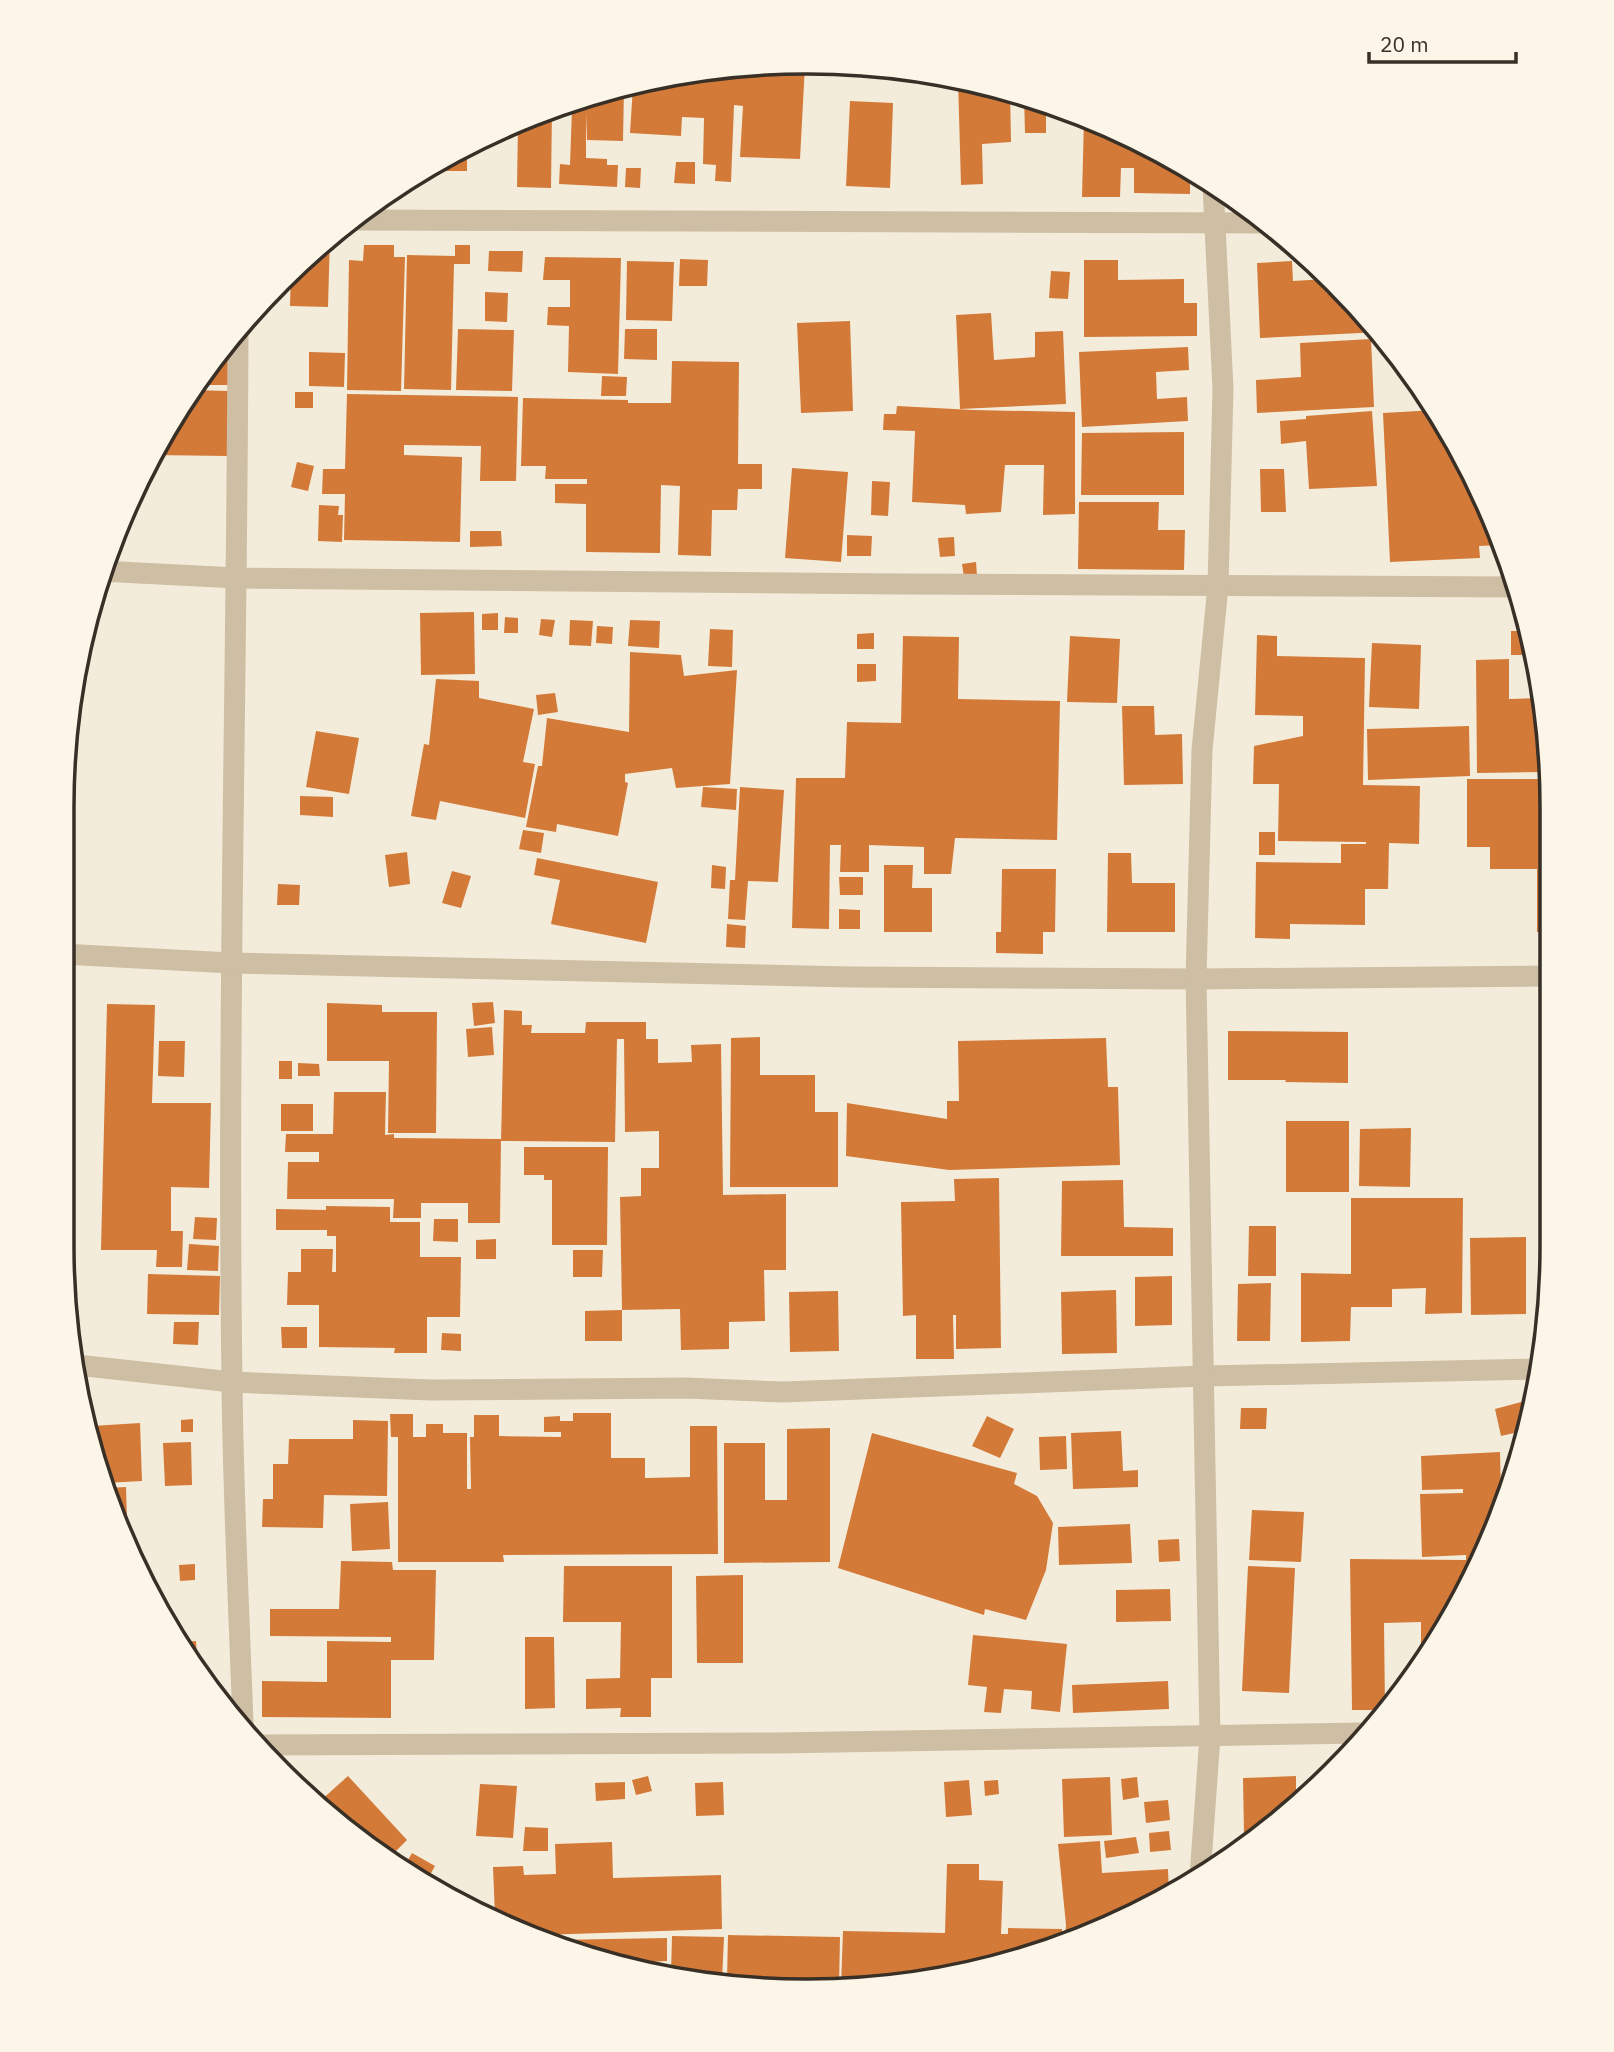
<svg xmlns="http://www.w3.org/2000/svg" width="1614" height="2052" font-family="'IBM Plex Sans',sans-serif">
	<style>
		.building { fill: #d37a39 }
		.lines { fill: none; stroke-linecap: round; stroke-linejoin: round }
		.street { stroke: #cebfa4; stroke-width: 21 }
		.rim { fill: none; stroke: #382f27; stroke-width: 3.5 }
	</style>
	<rect width="100%" height="100%" fill="#f4ecda"/>
	<g class="building">
		<polygon points="805,65 800,159 740,157 743,106 734,105 731,182 715,181 716,165 703,164 704,118 682,117 681,136 630,133 633,86 709,68"/>
		<polygon points="958,80 1000,87 1010,90 1011,142 982,144 983,184 961,185"/>
		<polygon points="624,88 623,141 587,140 586,112 586,158 607,159 607,165 618,165 617,187 559,184 560,164 570,165 572,109 587,109 587,96"/>
		<polygon points="1024,96 1046,104 1046,133 1025,133"/>
		<polygon points="850,101 893,103 890,188 846,186"/>
		<polygon points="552,108 551,188 517,187 518,123"/>
		<polygon points="1084,118 1136,138 1176,163 1176,174 1190,175 1190,194 1134,193 1134,168 1121,168 1120,197 1082,197"/>
		<polygon points="467,146 467,171 420,171 434,161"/>
		<polygon points="676,162 695,162 695,184 674,183"/>
		<polygon points="626,168 641,168 640,188 625,187"/>
		<polygon points="330,235 328,307 290,306 291,272 316,246"/>
		<polygon points="364,245 394,245 394,257 405,257 401,391 347,390 349,260 363,261"/>
		<polygon points="455,245 470,245 470,264 454,264 451,390 404,389 407,255 455,256"/>
		<polygon points="489,251 523,251 522,272 488,271"/>
		<polygon points="545,257 621,258 618,374 568,372 569,326 547,325 548,307 570,307 570,280 543,280"/>
		<polygon points="680,259 708,260 707,286 679,286"/>
		<polygon points="1084,260 1118,260 1118,280 1184,279 1184,303 1197,303 1197,336 1084,337"/>
		<polygon points="627,261 674,262 672,321 626,320"/>
		<polygon points="1292,261 1293,281 1326,279 1326,293 1343,292 1367,315 1380,332 1260,338 1257,263"/>
		<polygon points="1051,271 1070,272 1068,299 1049,298"/>
		<polygon points="485,292 508,293 507,322 485,321"/>
		<polygon points="991,313 994,360 1035,357 1035,332 1063,331 1066,404 960,409 956,315"/>
		<polygon points="850,321 853,411 801,413 797,323"/>
		<polygon points="458,329 514,330 512,391 456,390"/>
		<polygon points="625,329 657,329 657,360 624,359"/>
		<polygon points="230,338 230,385 194,385 216,353"/>
		<polygon points="1371,339 1374,407 1257,413 1256,380 1301,377 1300,343"/>
		<polygon points="1188,347 1189,370 1156,372 1157,399 1187,397 1188,421 1082,427 1079,352"/>
		<polygon points="309,352 345,353 344,387 309,386"/>
		<polygon points="672,361 739,362 738,464 762,464 762,489 738,489 737,510 712,510 711,556 678,555 680,486 661,485 660,553 586,552 586,504 555,503 555,484 587,484 587,479 545,479 546,466 521,466 523,398 628,400 628,403 671,403"/>
		<polygon points="602,376 627,377 626,396 601,396"/>
		<polygon points="191,390 229,391 228,456 152,455 161,434"/>
		<rect x="295" y="392" width="18" height="16"/>
		<polygon points="347,394 518,397 516,481 480,481 481,446 404,445 404,455 462,457 460,542 344,540 345,494 322,494 323,469 345,469"/>
		<polygon points="897,406 973,410 1075,412 1075,514 1043,515 1044,465 1005,465 1001,512 966,514 965,505 912,502 915,431 883,430 884,414 896,414"/>
		<polygon points="1436,410 1453,434 1502,545 1479,546 1480,558 1390,562 1383,413"/>
		<polygon points="1372,411 1377,486 1309,489 1306,441 1281,444 1280,421 1306,419 1306,416"/>
		<polygon points="1184,432 1184,495 1081,495 1082,433"/>
		<polygon points="297,462 314,466 308,491 291,487"/>
		<polygon points="792,468 848,472 841,562 785,558"/>
		<polygon points="1260,469 1284,469 1286,512 1261,512"/>
		<polygon points="872,481 890,482 888,516 871,515"/>
		<polygon points="1079,502 1159,502 1158,530 1185,530 1184,570 1078,569"/>
		<polygon points="319,505 339,506 338,515 343,515 342,542 318,541"/>
		<polygon points="470,531 501,531 502,546 470,547"/>
		<polygon points="847,535 872,536 871,556 847,556"/>
		<polygon points="954,537 955,556 940,557 938,538"/>
		<polygon points="976,562 977,576 964,577 962,564"/>
		<polygon points="474,612 475,674 421,675 420,613"/>
		<polygon points="498,613 498,630 482,630 482,614"/>
		<polygon points="505,617 518,618 518,633 504,633"/>
		<polygon points="541,619 555,620 552,637 539,635"/>
		<polygon points="570,620 593,621 591,646 569,645"/>
		<polygon points="630,620 660,621 659,648 628,646"/>
		<polygon points="597,626 613,627 612,644 596,643"/>
		<polygon points="710,629 733,630 732,667 708,666"/>
		<polygon points="1511,631 1526,631 1531,655 1511,655"/>
		<polygon points="874,633 874,649 857,649 857,634"/>
		<polygon points="1257,635 1277,636 1277,656 1365,658 1363,785 1420,786 1419,844 1389,843 1388,889 1365,889 1365,925 1290,924 1290,939 1255,938 1256,862 1341,863 1341,844 1366,844 1366,842 1278,841 1279,784 1253,784 1254,746 1303,736 1303,716 1255,715"/>
		<polygon points="903,636 959,637 958,699 1060,701 1057,840 955,838 951,874 924,874 924,847 869,845 869,872 840,872 841,845 830,845 829,929 792,928 796,778 845,778 847,722 901,723"/>
		<polygon points="1070,636 1120,639 1117,703 1067,702"/>
		<polygon points="1372,643 1421,645 1419,709 1369,707"/>
		<polygon points="630,652 681,655 684,676 737,670 730,784 676,788 672,768 625,774 625,782 628,783 618,836 557,824 556,832 526,827 538,766 542,766 547,718 629,732"/>
		<polygon points="1509,659 1509,699 1539,698 1551,758 1551,772 1477,773 1476,660"/>
		<polygon points="857,664 876,664 876,681 857,682"/>
		<polygon points="436,679 479,681 479,698 534,709 523,762 535,764 525,818 440,801 436,820 411,816 424,744 429,745"/>
		<polygon points="555,693 558,712 538,715 536,695"/>
		<polygon points="1122,706 1154,706 1155,735 1182,734 1183,784 1124,785"/>
		<polygon points="1469,726 1470,776 1368,780 1367,729"/>
		<polygon points="316,731 359,738 349,794 306,787"/>
		<polygon points="1467,779 1551,779 1552,932 1537,932 1537,869 1490,869 1490,847 1467,847"/>
		<polygon points="703,787 737,789 736,810 701,807"/>
		<polygon points="740,787 784,790 778,882 748,881 745,920 728,919 730,880 735,880"/>
		<polygon points="300,796 333,797 333,817 300,815"/>
		<polygon points="523,830 544,833 541,853 519,849"/>
		<rect x="1259" y="832" width="16" height="23"/>
		<polygon points="407,852 410,884 389,887 385,855"/>
		<polygon points="1108,853 1131,853 1132,883 1175,883 1175,932 1107,932"/>
		<polygon points="537,858 658,882 646,943 551,924 560,880 534,875"/>
		<polygon points="712,865 726,867 725,889 711,888"/>
		<polygon points="884,865 913,865 912,888 932,888 932,932 884,932"/>
		<polygon points="1002,869 1056,869 1055,932 1043,932 1043,954 996,953 996,932 1001,932"/>
		<polygon points="452,871 471,876 461,908 442,903"/>
		<polygon points="839,877 863,877 863,895 840,895"/>
		<polygon points="278,884 300,885 299,905 277,905"/>
		<polygon points="839,909 860,910 860,929 839,929"/>
		<polygon points="727,924 746,926 745,948 726,947"/>
		<polygon points="493,1002 495,1023 474,1026 472,1003"/>
		<polygon points="327,1003 382,1005 382,1012 437,1012 436,1133 388,1133 389,1061 327,1061"/>
		<polygon points="107,1004 155,1005 152,1103 211,1103 209,1188 171,1187 171,1231 183,1231 182,1267 156,1267 157,1250 101,1250"/>
		<polygon points="504,1010 522,1011 522,1025 532,1025 531,1033 585,1033 586,1022 646,1022 646,1039 658,1039 658,1063 692,1062 691,1045 721,1044 723,1195 786,1194 786,1270 764,1270 765,1321 729,1322 729,1349 681,1350 680,1309 622,1310 620,1197 641,1196 641,1168 659,1168 659,1131 625,1132 624,1039 617,1039 615,1142 501,1141"/>
		<polygon points="492,1027 494,1055 468,1057 466,1029"/>
		<polygon points="1228,1031 1348,1032 1348,1083 1285,1082 1286,1080 1228,1080"/>
		<polygon points="760,1037 760,1075 815,1075 815,1112 838,1112 838,1187 730,1187 731,1038"/>
		<polygon points="1106,1038 1108,1087 1118,1087 1120,1165 949,1170 846,1156 847,1103 947,1119 947,1101 959,1101 958,1041"/>
		<polygon points="159,1041 185,1041 184,1077 158,1076"/>
		<rect x="279" y="1061" width="13" height="18"/>
		<polygon points="298,1063 319,1064 320,1076 298,1076"/>
		<polygon points="334,1092 386,1092 385,1135 394,1134 394,1138 501,1139 500,1223 468,1223 468,1203 421,1203 421,1218 393,1218 394,1199 287,1199 288,1162 319,1162 319,1152 285,1152 286,1134 333,1134"/>
		<rect x="281" y="1104" width="32" height="27"/>
		<rect x="1286" y="1121" width="63" height="71"/>
		<polygon points="1411,1128 1410,1187 1359,1186 1360,1129"/>
		<polygon points="524,1147 608,1147 607,1245 552,1245 552,1180 544,1180 544,1175 524,1175"/>
		<polygon points="999,1178 1001,1348 956,1349 956,1315 953,1315 954,1359 916,1359 916,1315 903,1316 901,1202 955,1201 954,1179"/>
		<polygon points="1123,1180 1124,1227 1173,1228 1173,1256 1061,1256 1062,1181"/>
		<polygon points="1351,1198 1463,1198 1462,1313 1425,1314 1426,1288 1392,1289 1392,1307 1351,1307 1350,1341 1301,1342 1301,1273 1351,1274"/>
		<polygon points="326,1206 390,1207 390,1222 420,1222 420,1257 461,1257 460,1317 427,1317 427,1353 394,1353 395,1348 319,1347 319,1305 287,1305 288,1272 301,1272 301,1249 333,1249 332,1272 336,1272 336,1236 327,1236 327,1230 276,1230 276,1209 326,1210"/>
		<polygon points="195,1217 217,1218 216,1240 193,1239"/>
		<polygon points="434,1219 458,1219 458,1242 433,1241"/>
		<polygon points="1249,1226 1276,1226 1276,1276 1248,1276"/>
		<polygon points="1526,1237 1526,1314 1471,1315 1470,1238"/>
		<polygon points="496,1239 496,1259 476,1259 476,1240"/>
		<polygon points="189,1244 219,1246 218,1271 187,1270"/>
		<polygon points="573,1250 603,1250 602,1277 573,1277"/>
		<polygon points="148,1274 220,1276 219,1315 147,1314"/>
		<polygon points="1172,1276 1172,1325 1135,1326 1135,1277"/>
		<polygon points="1271,1283 1270,1341 1237,1341 1238,1284"/>
		<polygon points="1116,1290 1117,1353 1062,1354 1061,1292"/>
		<polygon points="838,1291 839,1351 790,1352 789,1292"/>
		<polygon points="622,1310 622,1341 585,1341 585,1311"/>
		<polygon points="174,1322 199,1322 198,1345 173,1344"/>
		<polygon points="281,1327 307,1327 307,1348 282,1348"/>
		<polygon points="442,1333 461,1334 461,1351 441,1350"/>
		<polygon points="1525,1401 1529,1420 1527,1430 1501,1436 1495,1409"/>
		<polygon points="1241,1408 1267,1408 1266,1429 1240,1429"/>
		<polygon points="573,1413 611,1413 611,1458 645,1458 645,1478 690,1477 690,1426 717,1426 718,1554 503,1555 504,1562 398,1562 398,1437 391,1437 390,1414 413,1414 413,1437 426,1437 426,1424 443,1424 443,1433 467,1433 467,1489 471,1489 470,1437 474,1437 474,1415 499,1415 499,1436 561,1437 561,1432 544,1432 544,1417 560,1416 560,1421 573,1421"/>
		<polygon points="987,1416 1014,1429 1000,1458 972,1446"/>
		<polygon points="193,1419 193,1432 181,1432 181,1420"/>
		<polygon points="353,1420 388,1421 387,1496 324,1495 323,1528 262,1527 263,1499 273,1499 273,1464 288,1464 289,1439 353,1439"/>
		<polygon points="140,1423 142,1481 105,1483 93,1453 92,1426"/>
		<polygon points="830,1428 830,1562 724,1563 724,1443 765,1443 765,1500 787,1500 787,1429"/>
		<polygon points="1121,1431 1123,1471 1138,1470 1138,1487 1073,1489 1071,1433"/>
		<polygon points="872,1433 1017,1473 1014,1484 1037,1496 1053,1523 1046,1570 1026,1620 985,1609 984,1615 838,1568"/>
		<polygon points="1066,1436 1067,1469 1040,1470 1039,1437"/>
		<polygon points="191,1442 192,1485 165,1486 163,1443"/>
		<polygon points="1500,1452 1501,1492 1508,1491 1496,1530 1427,1660 1421,1666 1421,1622 1384,1623 1385,1708 1383,1710 1352,1710 1350,1559 1466,1560 1466,1555 1422,1557 1420,1494 1463,1493 1463,1489 1422,1490 1421,1456"/>
		<polygon points="126,1487 127,1520 121,1520 107,1488"/>
		<polygon points="388,1502 390,1549 352,1551 350,1504"/>
		<polygon points="1252,1510 1304,1512 1301,1562 1249,1560"/>
		<polygon points="1130,1524 1132,1563 1059,1565 1058,1527"/>
		<polygon points="1179,1539 1180,1561 1159,1562 1158,1540"/>
		<polygon points="341,1561 392,1562 393,1570 436,1570 434,1660 391,1660 391,1718 262,1717 262,1681 327,1682 327,1641 391,1642 391,1637 270,1636 270,1609 339,1609"/>
		<polygon points="195,1564 195,1580 180,1581 179,1565"/>
		<polygon points="564,1566 672,1566 672,1678 651,1678 651,1717 620,1717 621,1708 586,1709 586,1679 620,1678 621,1622 563,1622"/>
		<polygon points="1248,1566 1295,1568 1289,1693 1242,1691"/>
		<polygon points="743,1575 743,1663 697,1663 696,1576"/>
		<polygon points="1170,1589 1171,1621 1116,1622 1116,1590"/>
		<polygon points="973,1635 1067,1644 1060,1712 1031,1709 1032,1691 1004,1689 1001,1713 984,1712 987,1687 968,1685"/>
		<polygon points="525,1637 554,1637 555,1708 525,1709"/>
		<polygon points="196,1641 197,1657 191,1657 182,1645 182,1642"/>
		<polygon points="1168,1681 1169,1709 1073,1713 1072,1685"/>
		<polygon points="348,1776 407,1840 390,1857 319,1802"/>
		<polygon points="648,1776 652,1791 636,1795 632,1780"/>
		<polygon points="1296,1776 1296,1807 1260,1834 1244,1834 1243,1778"/>
		<polygon points="1110,1777 1112,1835 1064,1837 1062,1779"/>
		<polygon points="1137,1777 1139,1797 1123,1800 1121,1779"/>
		<polygon points="969,1780 972,1815 946,1817 944,1782"/>
		<polygon points="998,1780 999,1794 985,1796 984,1781"/>
		<polygon points="625,1782 625,1799 596,1801 595,1783"/>
		<polygon points="723,1782 724,1815 696,1816 695,1783"/>
		<polygon points="480,1784 517,1786 513,1838 476,1836"/>
		<polygon points="1168,1800 1170,1820 1146,1823 1144,1802"/>
		<polygon points="525,1827 548,1828 548,1851 523,1851"/>
		<polygon points="1169,1831 1171,1850 1150,1852 1149,1833"/>
		<polygon points="1136,1837 1139,1853 1106,1858 1104,1841"/>
		<polygon points="1100,1841 1102,1873 1168,1869 1169,1895 1065,1938 1066,1925 1058,1844"/>
		<polygon points="612,1842 613,1878 721,1875 722,1929 541,1935 495,1916 493,1867 523,1866 524,1875 556,1874 555,1844"/>
		<polygon points="412,1853 435,1866 425,1884 404,1867"/>
		<polygon points="947,1864 979,1864 979,1880 1003,1881 1001,1934 1008,1934 1008,1928 1062,1929 1062,1940 1000,1965 841,1986 843,1931 945,1933"/>
		<polygon points="728,1935 840,1937 839,1987 807,1991 727,1980"/>
		<polygon points="672,1936 724,1937 722,1980 671,1973"/>
		<polygon points="667,1938 667,1961 648,1962 648,1970 614,1965 552,1940"/>
	</g>
	<g class="lines">
		<g class="street">
			<polyline points="352,220 1269,223"/>
			<path d="M238,329C237,679 227,1030 232,1381C233,1495 239,1610 243,1724"/>
			<polyline points="100,571 237,578 901,584 1517,587"/>
			<polyline points="62,954 231,963 851,977 1196,979 1552,976"/>
			<polyline points="77,1365 232,1382 431,1390 686,1388 783,1392 1204,1376 1541,1369"/>
			<polyline points="259,1745 776,1743 1363,1733"/>
			<polyline points="1200,1877 1210,1736 1196,979 1202,750 1218,586 1223,389 1213,186"/>
		</g>
	</g>
	<path d="M0 0H1614V2052H0ZM807 74H807A733 733 0 0 1 1540 807V1246A733 733 0 0 1 807 1979H807A733 733 0 0 1 74 1246V807A733 733 0 0 1 807 74Z" fill="#fbf6e7" fill-rule="evenodd"/>
	<path class="rim" d="M807 74H807A733 733 0 0 1 1540 807V1246A733 733 0 0 1 807 1979H807A733 733 0 0 1 74 1246V807A733 733 0 0 1 807 74Z"/>
	<path d="M1369 52v10h147v-10" fill="none" stroke="#382f27" stroke-width="3.5"/>
	<text x="1380" y="52" font-size="21" fill="#382f27" stroke="#fbf6e7" stroke-width="5" paint-order="stroke">20 m</text>
</svg>
